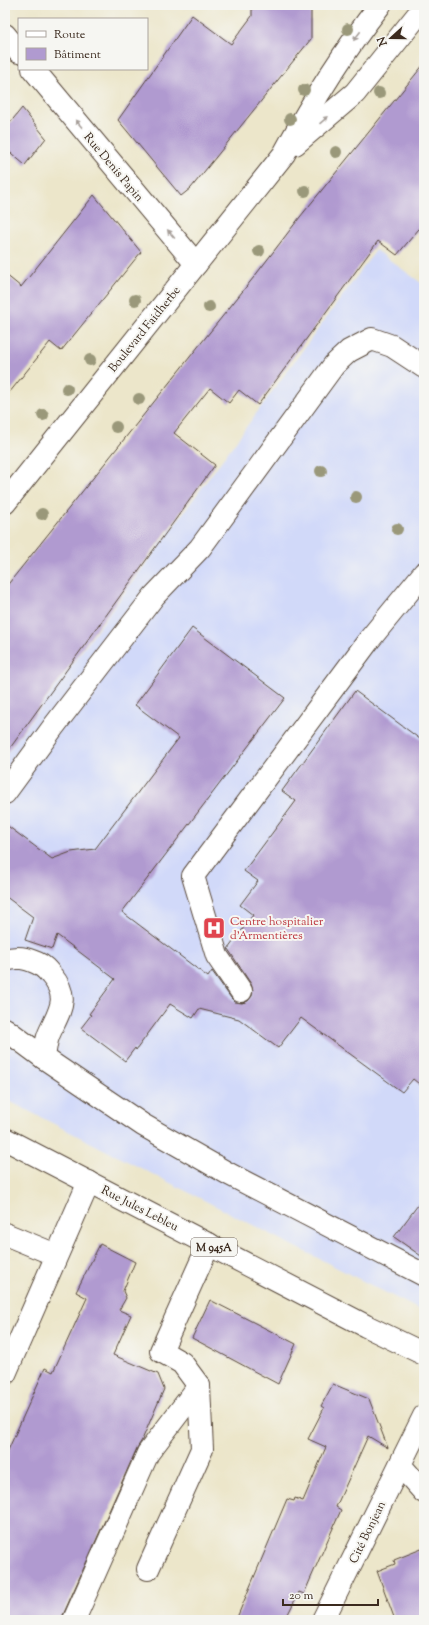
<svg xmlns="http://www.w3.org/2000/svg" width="429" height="1625" font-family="'Sorts Mill Goudy',serif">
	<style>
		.built { fill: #d1d9f9 }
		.building { fill: #b09ad0 }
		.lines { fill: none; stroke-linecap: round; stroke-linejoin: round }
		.minor-casing { stroke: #564638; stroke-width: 24 }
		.major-casing { stroke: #564638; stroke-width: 24 }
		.minor { stroke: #fff; stroke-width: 22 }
		.major { stroke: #fff; stroke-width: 22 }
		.tree { fill: #9a987a }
		.oneway { fill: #a79f9a }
		.labels { text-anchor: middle; stroke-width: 4; stroke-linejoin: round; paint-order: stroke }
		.shield { fill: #f6f6f2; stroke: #73675e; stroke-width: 1 }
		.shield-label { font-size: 11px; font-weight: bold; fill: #3b2a1e }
		.street-label { font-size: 12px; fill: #3b2a1e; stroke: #f6f6f2 }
		.health-label { font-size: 12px; fill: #be3a42; stroke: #f6f6f2; text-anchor: start }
	</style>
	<rect width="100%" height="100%" fill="#f6f6f2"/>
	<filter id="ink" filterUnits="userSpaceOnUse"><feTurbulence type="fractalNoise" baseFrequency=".025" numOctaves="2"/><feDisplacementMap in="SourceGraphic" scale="8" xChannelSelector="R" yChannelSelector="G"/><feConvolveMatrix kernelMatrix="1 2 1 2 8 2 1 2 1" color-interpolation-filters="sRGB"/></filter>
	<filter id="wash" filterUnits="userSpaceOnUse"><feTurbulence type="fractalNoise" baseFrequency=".012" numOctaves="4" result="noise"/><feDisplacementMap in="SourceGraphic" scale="16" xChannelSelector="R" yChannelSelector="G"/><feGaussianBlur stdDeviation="0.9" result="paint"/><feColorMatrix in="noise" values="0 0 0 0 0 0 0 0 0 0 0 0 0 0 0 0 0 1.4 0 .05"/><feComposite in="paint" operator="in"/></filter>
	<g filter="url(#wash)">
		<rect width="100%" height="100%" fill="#ece6ca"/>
		<polygon class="built" points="376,250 424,285 424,1312 5,1099 5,756"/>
		<g id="blocks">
			<g class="building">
				<polygon points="252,5 311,5 311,39 191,188 181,196 118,120 192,15 231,44 252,16"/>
				<polygon points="424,64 424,223 397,255 378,241 258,405 239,390 229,403 210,388 174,433 215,465 5,755 5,588 254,277 300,217"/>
				<polygon points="22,108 46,138 25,165 5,148 5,129"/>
				<polygon points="94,195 141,252 61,351 50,342 5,398 5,274 21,287"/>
				<polygon points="192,628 285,698 122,912 208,977 212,971 231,998 235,1002 242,1003 248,1001 252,996 253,990 251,984 228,949 253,915 240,905 258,881 244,871 296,801 282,791 355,691 424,742 424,1088 413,1079 402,1092 301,1018 278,1048 239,1019 199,1009 193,1018 170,1004 136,1050 135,1048 125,1061 81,1028 91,1015 89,1014 115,979 57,935 52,949 25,940 33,917 5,896 5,824 52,859 71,852 95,849 179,738 135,705"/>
				<polygon points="424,1197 424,1258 394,1237"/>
				<polygon points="100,1244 135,1262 123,1291 126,1298 119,1310 131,1315 113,1355 158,1374 164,1389 142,1440 137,1448 63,1615 62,1620 5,1620 5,1457 45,1368 53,1372 87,1298 76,1292"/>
				<polygon points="210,1300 296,1344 278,1384 192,1338"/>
				<polygon points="333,1384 369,1399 388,1448 368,1436 336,1507 341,1510 310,1580 304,1594 299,1592 285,1620 236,1620 287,1499 294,1501 295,1498 303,1501 326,1447 308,1439 324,1408 321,1406"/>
				<polygon points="424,1548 424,1620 395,1620 377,1571 395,1564 394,1560"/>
			</g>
		</g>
	</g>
	<g filter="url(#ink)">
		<use href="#blocks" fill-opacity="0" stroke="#564638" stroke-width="1"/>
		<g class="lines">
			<g class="minor-casing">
				<g id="minor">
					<polyline points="5,35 19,52"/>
					<polyline points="33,69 196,264"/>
					<polyline points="295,144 355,93 424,7"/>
					<path d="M5,503L284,154C312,102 343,52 380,5"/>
					<polyline points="5,793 54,726 154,596 200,548 334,365 349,351 372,339 392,346 424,367"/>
					<path d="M5,960C17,956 26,958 37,963C44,966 47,970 51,975C71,998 59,1011 49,1034C46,1041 45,1050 44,1058L5,1029"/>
					<polyline points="241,991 217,956 193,876 369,640 424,573"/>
					<polyline points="44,1058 143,1125 229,1174 424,1275"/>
					<polyline points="5,1234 56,1255"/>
					<polyline points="5,1374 89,1182"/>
					<polyline points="400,1465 424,1492"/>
					<polyline points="148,1569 202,1449 199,1386 182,1363 161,1351 209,1244"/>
					<polyline points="74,1620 148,1453 199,1386"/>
					<polyline points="323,1620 424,1416"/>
				</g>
			</g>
			<g class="major-casing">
				<polyline id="major" points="5,1139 366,1326 424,1354"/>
			</g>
			<use href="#minor" class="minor"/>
			<use href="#major" class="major"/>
		</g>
		<g class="tree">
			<circle cx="348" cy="29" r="6"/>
			<circle cx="304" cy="90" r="6"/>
			<circle cx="379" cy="93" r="6"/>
			<circle cx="290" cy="119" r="6"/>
			<circle cx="336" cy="152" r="6"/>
			<circle cx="305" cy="191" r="6"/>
			<circle cx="259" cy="251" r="6"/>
			<circle cx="135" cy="300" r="6"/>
			<circle cx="209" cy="307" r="6"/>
			<circle cx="90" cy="360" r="6"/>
			<circle cx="67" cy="389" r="6"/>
			<circle cx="139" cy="399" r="6"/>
			<circle cx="43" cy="415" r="6"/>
			<circle cx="116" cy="427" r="6"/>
			<circle cx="321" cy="471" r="6"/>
			<circle cx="356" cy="497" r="6"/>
			<circle cx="42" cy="514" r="6"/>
			<circle cx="397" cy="529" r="6"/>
		</g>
		<defs><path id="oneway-solid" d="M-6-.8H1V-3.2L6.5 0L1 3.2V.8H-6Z"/></defs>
		<g class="oneway">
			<use href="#oneway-solid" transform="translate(357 36) rotate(127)"/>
			<use href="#oneway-solid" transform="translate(324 120) rotate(-41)"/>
			<use href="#oneway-solid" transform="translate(79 124) rotate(-130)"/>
			<use href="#oneway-solid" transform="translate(171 234) rotate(-130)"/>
		</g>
	</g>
	<defs>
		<g id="hospital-square" transform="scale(1.15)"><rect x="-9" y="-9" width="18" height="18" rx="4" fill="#e0444e" stroke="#f6f6f2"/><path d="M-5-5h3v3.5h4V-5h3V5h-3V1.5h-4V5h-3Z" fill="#fff"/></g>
	</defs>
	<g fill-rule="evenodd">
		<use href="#hospital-square" x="214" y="928"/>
	</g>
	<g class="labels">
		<rect class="shield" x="191" y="1238" width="46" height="18" rx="3"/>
		<g class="shield-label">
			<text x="214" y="1251">M 945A</text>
		</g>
		<g class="street-label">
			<text transform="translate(114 167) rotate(50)" y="4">Rue Denis Papin</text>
			<text transform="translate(144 329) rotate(-51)" y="4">Boulevard Faidherbe</text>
			<text transform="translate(140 1208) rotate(27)" y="4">Rue Jules Lebleu</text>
			<text transform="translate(367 1532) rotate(-64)" y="4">Cité Bonjean</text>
		</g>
		<g class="health-label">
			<text x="230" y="925">Centre hospitalier<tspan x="230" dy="14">d'Armentières</tspan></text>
		</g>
	</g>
	<rect width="429" height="1625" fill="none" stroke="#f6f6f2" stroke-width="20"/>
	<rect x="18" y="18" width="130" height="52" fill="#f6f6f2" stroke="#aba49d"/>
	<rect x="26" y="31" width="20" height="6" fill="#ffffff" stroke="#aba49d"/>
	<text x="54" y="38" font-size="12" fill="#3b2a1e">Route</text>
	<rect x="26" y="48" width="20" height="12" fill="#b09ad0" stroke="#aba49d"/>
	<text x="54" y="58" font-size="12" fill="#3b2a1e">Bâtiment</text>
	<g transform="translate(391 38) rotate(249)" stroke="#f6f6f2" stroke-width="3" paint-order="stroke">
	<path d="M0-3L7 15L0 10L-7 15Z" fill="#3b2a1e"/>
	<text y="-6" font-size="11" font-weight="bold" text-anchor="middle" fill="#3b2a1e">N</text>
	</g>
	<path d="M283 1599v6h95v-6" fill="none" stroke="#3b2a1e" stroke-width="2"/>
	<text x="289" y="1599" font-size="12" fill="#3b2a1e" stroke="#f6f6f2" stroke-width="3" paint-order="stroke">20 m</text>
</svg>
